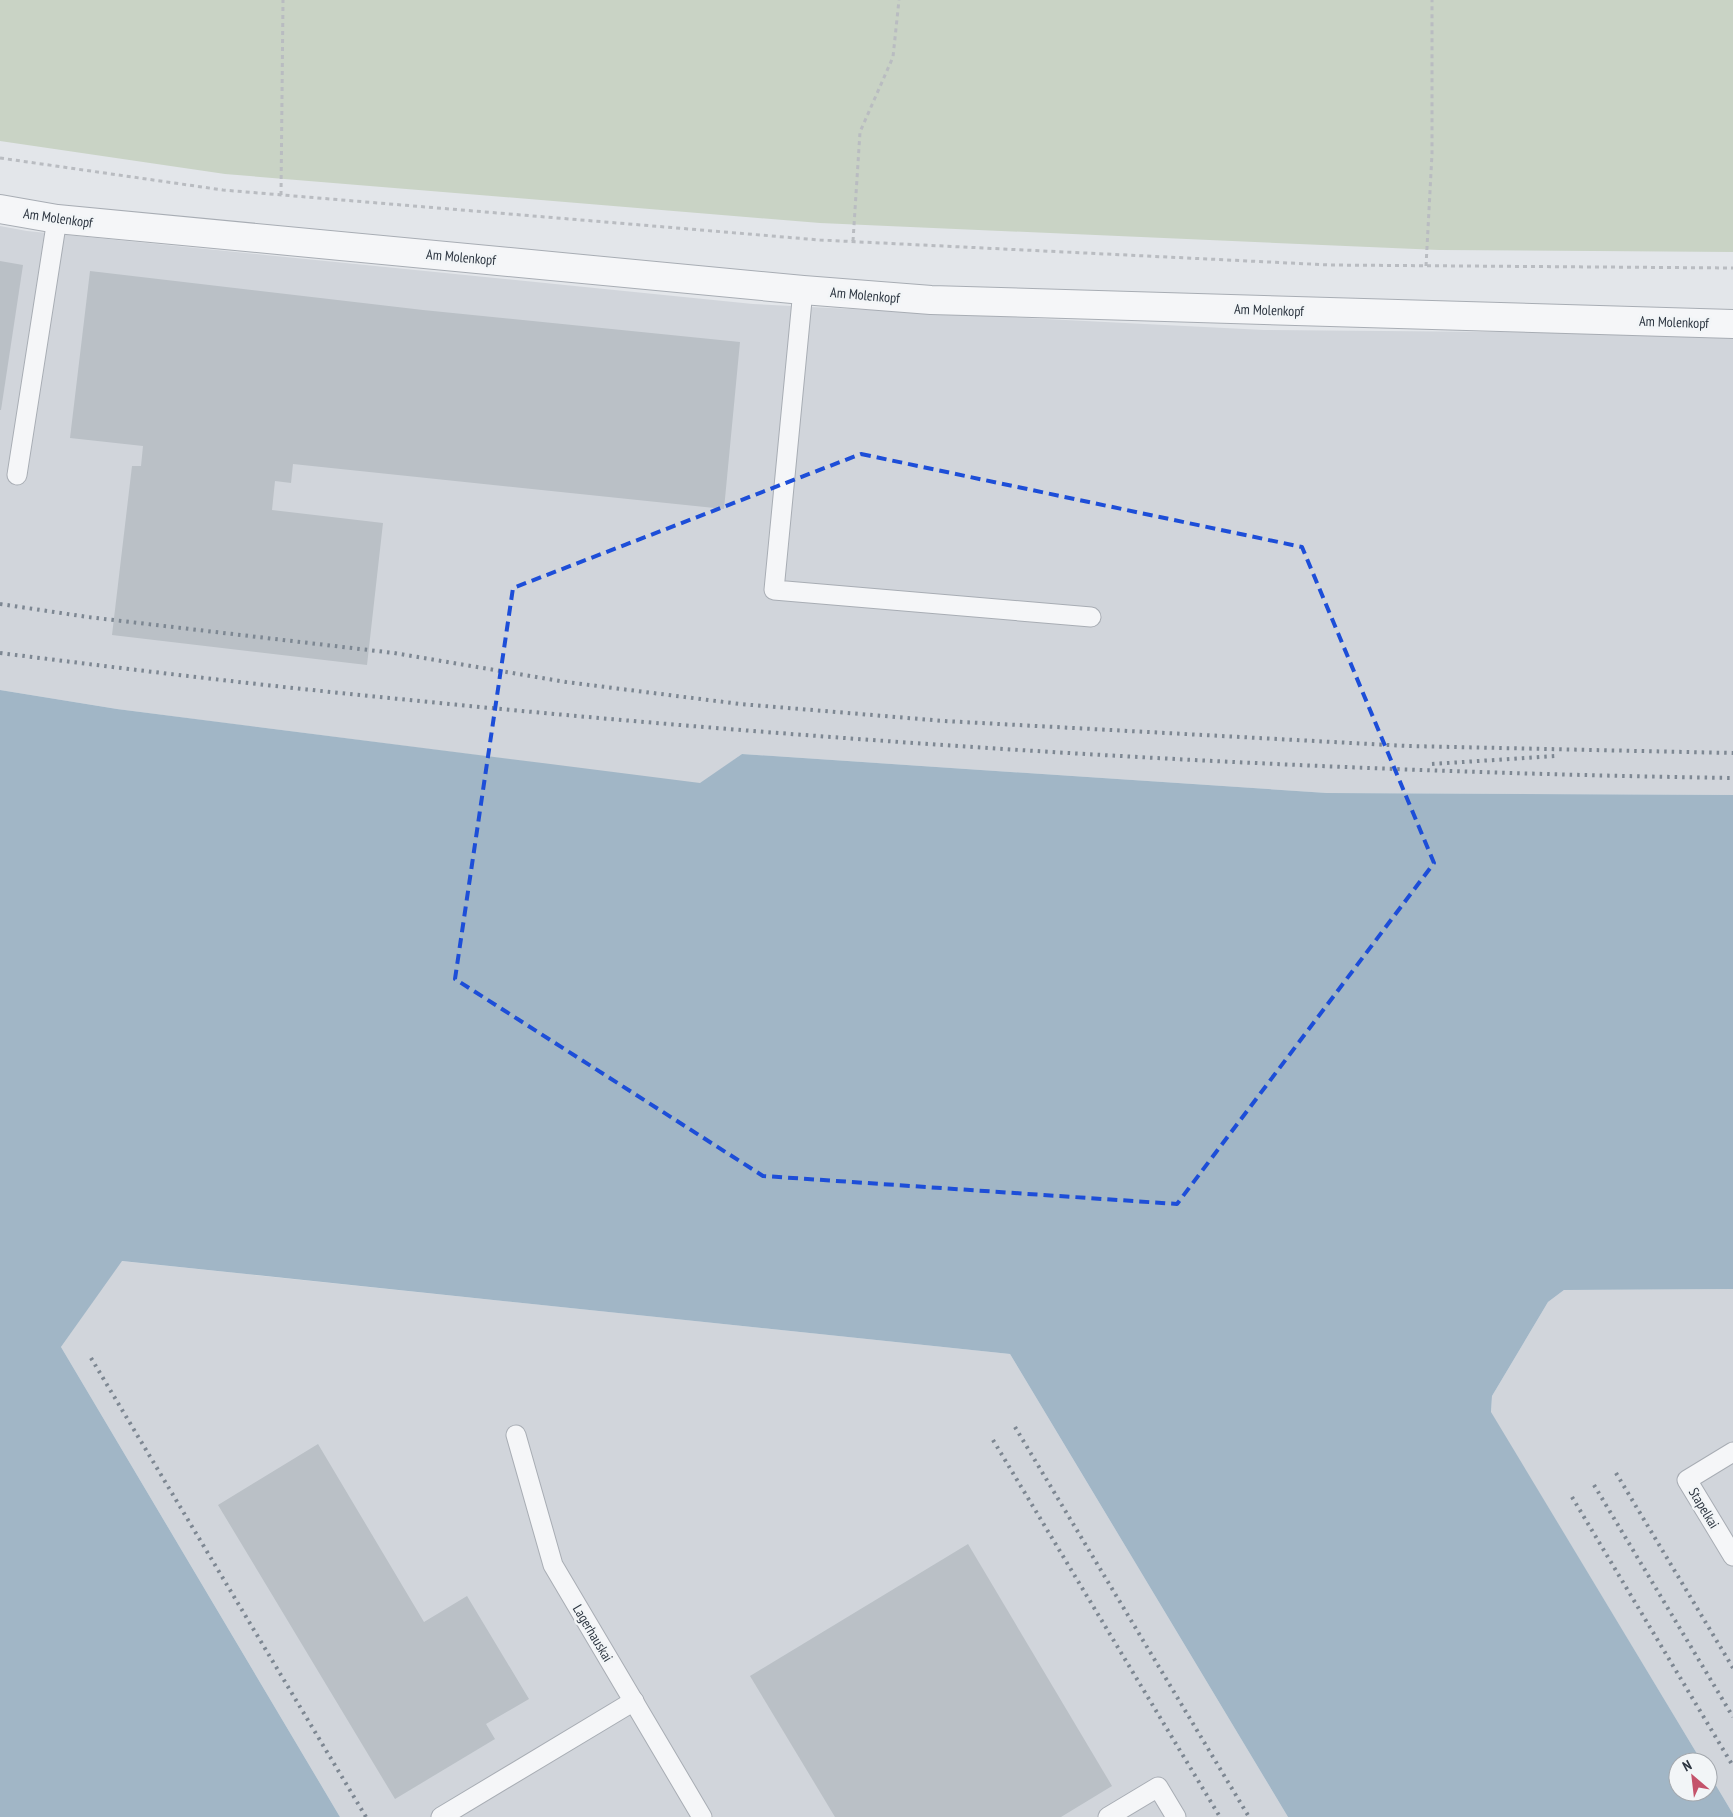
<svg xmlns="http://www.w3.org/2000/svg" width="1733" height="1817" font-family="'PT Sans Narrow',sans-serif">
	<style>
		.built { fill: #d1d5db }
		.green { fill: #c9d3c5 }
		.water { fill: #a1b6c6 }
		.building { fill: #bac0c6 }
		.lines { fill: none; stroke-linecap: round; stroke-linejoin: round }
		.service-casing { stroke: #a8adb4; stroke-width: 21 }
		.minor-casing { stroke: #a8adb4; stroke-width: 30 }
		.path { stroke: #b9bcc1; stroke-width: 3; stroke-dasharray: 4 4; stroke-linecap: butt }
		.service { stroke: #f5f6f8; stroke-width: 19 }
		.minor { stroke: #f5f6f8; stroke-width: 28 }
		.rail { stroke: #7d8792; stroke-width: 4; stroke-dasharray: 2.5 5; stroke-linecap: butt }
		.marked { fill: none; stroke: #1d4ed8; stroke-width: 4; stroke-dasharray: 10 6; stroke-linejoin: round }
		.labels { text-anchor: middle; stroke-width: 5; stroke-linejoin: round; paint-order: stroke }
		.street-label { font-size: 14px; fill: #2c3540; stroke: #f2f5f7 }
	</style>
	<rect width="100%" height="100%" fill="#e3e6ea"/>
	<g class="built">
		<polygon points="0,226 27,231 753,304 1264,330 1733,334 1733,795 1327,793 742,754 700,784 117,709 0,690"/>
		<polygon points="121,1261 1010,1354 1288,1817 340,1817 61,1347"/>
		<polygon points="1733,1289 1733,1814 1708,1772 1708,1762 1702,1762 1491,1413 1492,1396 1548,1302 1564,1290"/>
	</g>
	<polygon class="green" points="0,0 1733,0 1733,252 1439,250 820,223 225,174 0,141"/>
	<polygon class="water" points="0,690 117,709 700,783 742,754 1327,793 1733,795 1733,1289 1564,1290 1548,1302 1492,1396 1491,1412 1702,1762 1678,1762 1678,1792 1708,1792 1708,1772 1733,1814 1733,1817 1288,1817 1010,1354 122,1261 61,1347 340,1817 0,1817"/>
	<g class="building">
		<polygon points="0,261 23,265 1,410 0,410"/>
		<polygon points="90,271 423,310 740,342 724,509 293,464 291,483 275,481 272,510 383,523 367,665 112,635 132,466 141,466 143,446 70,438"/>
		<polygon points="318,1444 424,1622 467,1596 529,1699 486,1724 495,1739 395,1799 218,1505"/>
		<polygon points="968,1544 1112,1786 1061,1817 835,1817 750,1676"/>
	</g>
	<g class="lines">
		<g class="service-casing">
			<g id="service">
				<polyline points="803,290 774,590 1091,617"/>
				<polyline points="17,475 57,219"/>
				<polyline points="516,1435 553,1565 702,1817"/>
				<polyline points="1733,1452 1687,1480 1733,1556"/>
				<polyline points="441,1817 634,1701"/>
				<polyline points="1108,1817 1158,1787 1176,1817"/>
			</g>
		</g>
		<g class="minor-casing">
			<polyline id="minor" points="0,209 57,219 803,290 931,300 1733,324"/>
		</g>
		<g class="path">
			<polyline points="0,158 223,190 820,240 1330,265 1733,268"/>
			<polyline points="281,195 283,0"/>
			<polyline points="853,241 860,132 893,57 899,0"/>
			<polyline points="1426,266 1432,154 1432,0"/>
		</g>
		<use href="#service" class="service"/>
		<use href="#minor" class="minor"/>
		<g class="rail">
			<polyline points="0,604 88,617 394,653 566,682 740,704 944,721 1407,746 1733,753"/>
			<path d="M0,653C104,666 208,679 312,690C784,740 1259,771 1733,778"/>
			<polyline points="1432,764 1556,756"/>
			<polyline points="91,1358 366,1817"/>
			<polyline points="1015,1427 1249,1817"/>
			<polyline points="993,1440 1220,1817"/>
			<polyline points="1616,1473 1733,1668"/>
			<polyline points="1594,1485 1733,1717"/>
			<polyline points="1572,1497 1733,1766"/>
		</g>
	</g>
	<path class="marked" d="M861,454L1302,547L1434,863L1177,1204L763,1176L455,979L513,588Z"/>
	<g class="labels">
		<g class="street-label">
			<text transform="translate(58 218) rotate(8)" y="5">Am Molenkopf</text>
			<text transform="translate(461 257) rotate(5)" y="5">Am Molenkopf</text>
			<text transform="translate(865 295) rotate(5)" y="5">Am Molenkopf</text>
			<text transform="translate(1269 310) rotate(2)" y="5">Am Molenkopf</text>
			<text transform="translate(1674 322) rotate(2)" y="5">Am Molenkopf</text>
			<text transform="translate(1704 1508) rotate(59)" y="5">Stapelkai</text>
			<text transform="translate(593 1633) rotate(59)" y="5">Lagerhauskai</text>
		</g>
	</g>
	<g transform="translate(1693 1777) rotate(332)"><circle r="24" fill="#f2f5f7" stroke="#a3a8ae"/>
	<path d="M0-4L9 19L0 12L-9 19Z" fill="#c4536b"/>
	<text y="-8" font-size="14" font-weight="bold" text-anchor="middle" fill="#2c3540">N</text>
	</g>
</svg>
